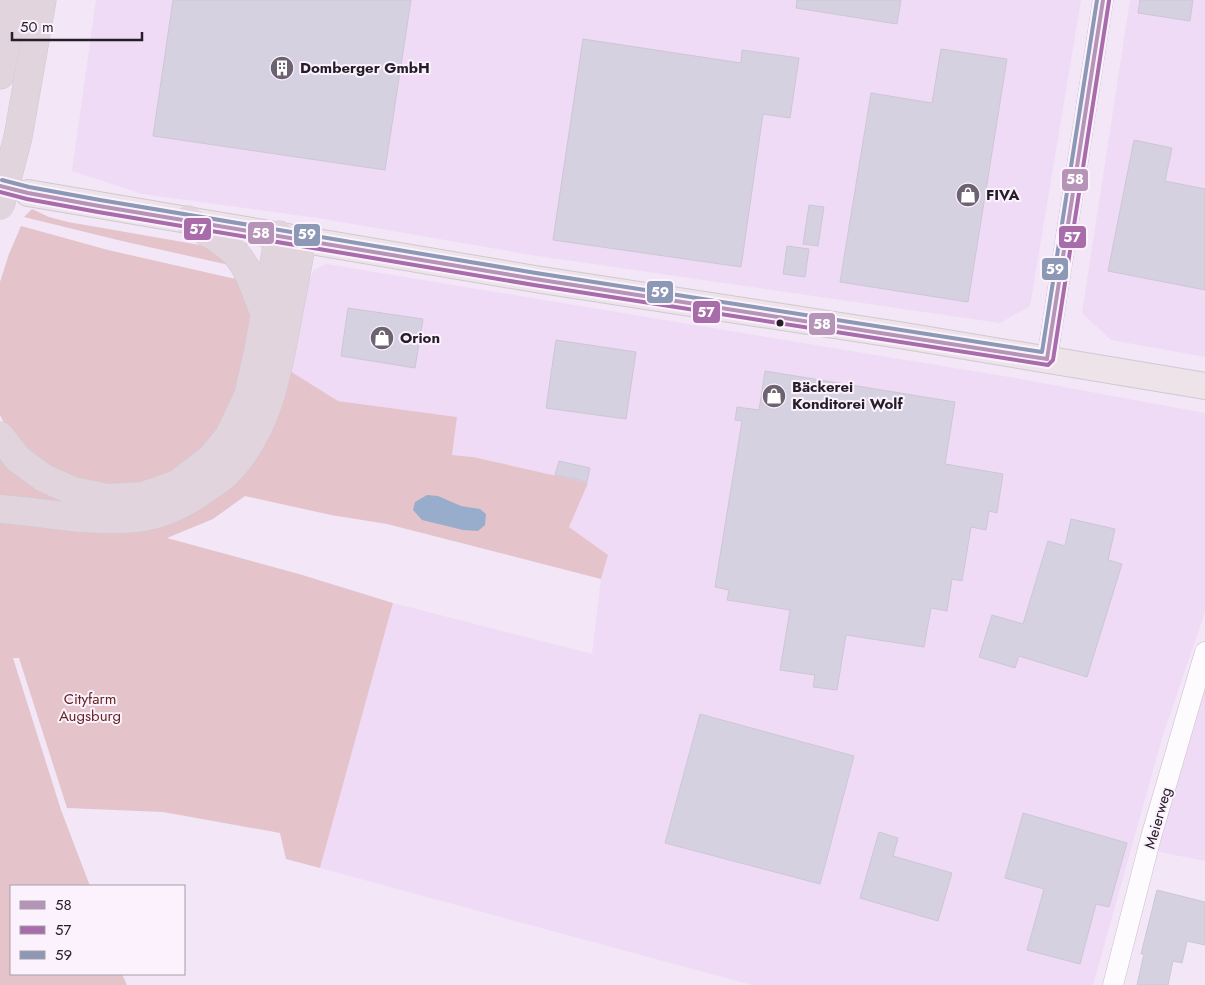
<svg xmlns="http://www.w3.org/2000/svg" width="1205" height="985" font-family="Jost,sans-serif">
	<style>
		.built { fill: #efdbf6 }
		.green { fill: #e4c4ca }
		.water { fill: #98adcc }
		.building { fill: #d6d1e0; stroke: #ccc7d4 }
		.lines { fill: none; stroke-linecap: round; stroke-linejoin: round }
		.minor-casing { stroke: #c8bfcc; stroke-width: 21 }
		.major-casing { stroke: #cfc9d1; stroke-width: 28 }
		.highway-casing { stroke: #cfc9d1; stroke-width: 29 }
		.minor { stroke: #fdfbfe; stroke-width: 20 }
		.major { stroke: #ede3e9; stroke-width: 26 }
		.highway { stroke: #e2d4dd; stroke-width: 28 }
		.highway-bridge-casing { stroke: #cfc9d1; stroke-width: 29; stroke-linecap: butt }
		.highway-bridge { stroke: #e2d4dd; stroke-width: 28 }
		.bus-1-casing { stroke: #fbf2fe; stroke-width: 8 }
		.bus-2-casing { stroke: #fbf2fe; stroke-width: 8 }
		.bus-3-casing { stroke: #fbf2fe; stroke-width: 8 }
		.bus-1 { stroke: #b694b7; stroke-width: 4 }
		.bus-2 { stroke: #a86cab; stroke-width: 4 }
		.bus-3 { stroke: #8d98b5; stroke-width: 4 }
		.bus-dot { fill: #251d28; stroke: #fbf2fe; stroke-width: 2 }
		.labels { text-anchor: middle; stroke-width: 4; stroke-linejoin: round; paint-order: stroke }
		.poi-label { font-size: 15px; font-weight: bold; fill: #251d28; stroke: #fbf2fe; text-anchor: start }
		.park-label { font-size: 15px; fill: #672422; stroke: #fbf2fe }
		.street-label { font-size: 15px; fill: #251d28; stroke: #fbf2fe }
		.line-badge { stroke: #fbf2fe; stroke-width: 2 }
		.badge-label { font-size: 14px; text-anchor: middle; font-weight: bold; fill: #fff }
	</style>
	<rect width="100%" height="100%" fill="#f2e6f7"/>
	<g class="built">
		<polygon points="96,0 1081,0 1030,306 1000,323 531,255 318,218 142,194 72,171"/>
		<polygon points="1130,0 1205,0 1205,357 1111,340 1082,313"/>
		<polygon points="326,264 1015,378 1205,413 1205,612 1163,735 1093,985 752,985 320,868 393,603 592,654 601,579 608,555 569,527 587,483 473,457 451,455 457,417 338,401 290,371 307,284 314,270"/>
		<polygon points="1205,678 1205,861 1155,851"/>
	</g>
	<g class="green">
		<polygon points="32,209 49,217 68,222 200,245 216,252 229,265 122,241 24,217"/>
		<polygon points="21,226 108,250 231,278 243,279 254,316 237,403 189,467 149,486 85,484 40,462 15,438 3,421 0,415 0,282 9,254"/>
		<polygon points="290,371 338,401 457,417 452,455 473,457 588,483 569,527 608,555 601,579 387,524 331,515 245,496 213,519 167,538 299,574 393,603 320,868 286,859 280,833 163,812 67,808 19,658 13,658 61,810 90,886 11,886 11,974 122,974 127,985 0,985 0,517 135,527"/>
		<polygon points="252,422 126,509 0,498 0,449 124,504"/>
	</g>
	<polygon class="water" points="427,495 438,496 461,506 480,509 486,514 485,525 478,531 463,530 422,520 413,510 415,502"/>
	<g class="building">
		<polygon points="173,0 411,0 385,170 153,136"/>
		<polygon points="797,0 901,0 897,24 796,8"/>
		<polygon points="1140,0 1193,0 1190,21 1138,13"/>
		<polygon points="583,39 741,63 742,50 799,58 790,118 763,114 741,267 553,240"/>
		<polygon points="941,49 1007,59 968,302 840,282 871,93 932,103"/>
		<polygon points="1134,140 1172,148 1165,181 1205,189 1205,290 1108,271"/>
		<polygon points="809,205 824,207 818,246 803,244"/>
		<polygon points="787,246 809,249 805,277 783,274"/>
		<polygon points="348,308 423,319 415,368 341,356"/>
		<polygon points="556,340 636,352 626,419 546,408"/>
		<polygon points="765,371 955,402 945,464 1003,474 997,513 989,511 986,530 971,527 962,581 952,579 947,611 931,608 924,647 846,635 837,690 813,687 815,675 780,670 790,610 727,600 729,590 715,587 742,421 735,420 737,407 759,410"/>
		<polygon points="559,461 590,468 587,482 555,475"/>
		<polygon points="1071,519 1115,529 1108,560 1122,564 1087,677 1019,656 1015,668 979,657 992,615 1023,624 1048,541 1065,546"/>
		<polygon points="700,714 854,756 820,884 665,843"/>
		<polygon points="1023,813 1127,843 1109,907 1096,904 1080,964 1027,950 1044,889 1005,878"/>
		<polygon points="879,832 898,838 893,856 952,873 938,921 860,898"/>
		<polygon points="1157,890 1205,902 1205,945 1187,941 1182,963 1173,961 1168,985 1137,985 1144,954 1141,954"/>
	</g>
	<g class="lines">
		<g class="minor-casing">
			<g id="minor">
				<polyline points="1047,359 1103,0"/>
				<polyline points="1113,985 1151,837 1205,652"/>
			</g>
		</g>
		<g class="major-casing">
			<polyline id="major" points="28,193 535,279 899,335 1205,386"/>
		</g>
		<g class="highway-casing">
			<g id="highway">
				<polyline points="0,75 14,0"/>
				<polyline points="18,137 42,0"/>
				<path d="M188,220C202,229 218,238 231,249C249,265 256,293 265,315"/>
				<polyline points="0,436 18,459 44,478 73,491 107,498 143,496 177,484 211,458 229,436 248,396 258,352 279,235"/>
				<path d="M0,509C45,512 91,523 136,518C161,515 185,504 205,489C213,484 223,478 229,471C268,429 277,376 287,321C292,294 298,267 302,239"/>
			</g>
		</g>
		<use href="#minor" class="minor"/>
		<use href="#major" class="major"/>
		<use href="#highway" class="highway"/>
		<g class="highway-bridge-casing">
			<polyline id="highway-bridge" points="0,206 18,137"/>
		</g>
		<use href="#highway-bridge" class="highway-bridge"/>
		<g class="bus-1-casing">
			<g id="bus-1">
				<polyline points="0,186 28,193 99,206 535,279 1047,359"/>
				<polyline points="1047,359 1103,0"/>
			</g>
		</g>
		<g class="bus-2-casing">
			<polyline id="bus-2" points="0,192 27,199 98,212 534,285 1048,365 1053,360 1109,1"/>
		</g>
		<g class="bus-3-casing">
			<polyline id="bus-3" points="2,180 29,187 100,200 536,273 1042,352 1097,0"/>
		</g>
		<use href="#bus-1" class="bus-1"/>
		<use href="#bus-2" class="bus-2"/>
		<use href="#bus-3" class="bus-3"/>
	</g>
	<defs>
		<g id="building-disc" transform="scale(1.25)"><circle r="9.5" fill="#6d6370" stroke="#fbf2fe"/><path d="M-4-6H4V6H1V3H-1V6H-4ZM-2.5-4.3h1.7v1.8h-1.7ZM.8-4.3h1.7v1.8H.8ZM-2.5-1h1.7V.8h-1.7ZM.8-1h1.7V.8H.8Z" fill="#fff"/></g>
		<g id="shop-disc" transform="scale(1.25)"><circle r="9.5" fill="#6d6370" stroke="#fbf2fe"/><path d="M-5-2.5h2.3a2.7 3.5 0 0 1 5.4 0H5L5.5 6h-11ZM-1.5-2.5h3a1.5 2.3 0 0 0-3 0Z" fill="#fff"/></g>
	</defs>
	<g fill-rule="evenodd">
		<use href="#building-disc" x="282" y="68"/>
		<use href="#shop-disc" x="968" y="195"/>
		<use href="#shop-disc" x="382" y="338"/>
		<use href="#shop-disc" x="774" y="396"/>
	</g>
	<circle class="bus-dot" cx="780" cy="323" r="4.5"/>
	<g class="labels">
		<g class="poi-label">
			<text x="300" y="73">Domberger GmbH</text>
			<text x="986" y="200">FIVA</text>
			<text x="400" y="343">Orion</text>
			<text x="792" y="392">Bäckerei<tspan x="792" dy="17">Konditorei Wolf</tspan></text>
		</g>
		<g class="park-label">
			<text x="90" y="704">Cityfarm<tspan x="90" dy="17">Augsburg</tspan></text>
		</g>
		<g class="street-label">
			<text transform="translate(1158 818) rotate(-74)" y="5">Meierweg</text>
		</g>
	</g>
	<g class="line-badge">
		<rect x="1061" y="168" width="28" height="24" rx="5" fill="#b694b7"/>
		<rect x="183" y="217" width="29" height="24" rx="5" fill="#a86cab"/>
		<rect x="247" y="221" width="28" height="24" rx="5" fill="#b694b7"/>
		<rect x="293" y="223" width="28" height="24" rx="5" fill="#8d98b5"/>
		<rect x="1058" y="225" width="29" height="24" rx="5" fill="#a86cab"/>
		<rect x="1041" y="257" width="28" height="24" rx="5" fill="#8d98b5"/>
		<rect x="646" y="280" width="28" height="24" rx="5" fill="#8d98b5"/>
		<rect x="692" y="300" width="29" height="24" rx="5" fill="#a86cab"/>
		<rect x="808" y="312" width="28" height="24" rx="5" fill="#b694b7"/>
	</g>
	<g class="badge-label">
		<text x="1075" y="184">58</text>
		<text x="198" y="234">57</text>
		<text x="261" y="238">58</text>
		<text x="307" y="239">59</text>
		<text x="1072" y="242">57</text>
		<text x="1055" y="274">59</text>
		<text x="660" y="297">59</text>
		<text x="706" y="317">57</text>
		<text x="822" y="329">58</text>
	</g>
	<rect x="10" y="885" width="175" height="90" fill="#fbf2fe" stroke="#a59da8"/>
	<rect x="20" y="901" width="25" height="8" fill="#b694b7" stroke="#a59da8"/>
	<text x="55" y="910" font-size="15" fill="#251d28">58</text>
	<rect x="20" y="926" width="25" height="8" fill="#a86cab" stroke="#a59da8"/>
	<text x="55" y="935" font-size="15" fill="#251d28">57</text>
	<rect x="20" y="951" width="25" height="8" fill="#8d98b5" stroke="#a59da8"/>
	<text x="55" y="960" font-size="15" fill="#251d28">59</text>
	<path d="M12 32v8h130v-8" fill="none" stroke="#251d28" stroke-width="2.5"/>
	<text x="20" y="32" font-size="15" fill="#251d28" stroke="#fbf2fe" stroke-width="4" paint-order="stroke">50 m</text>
</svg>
